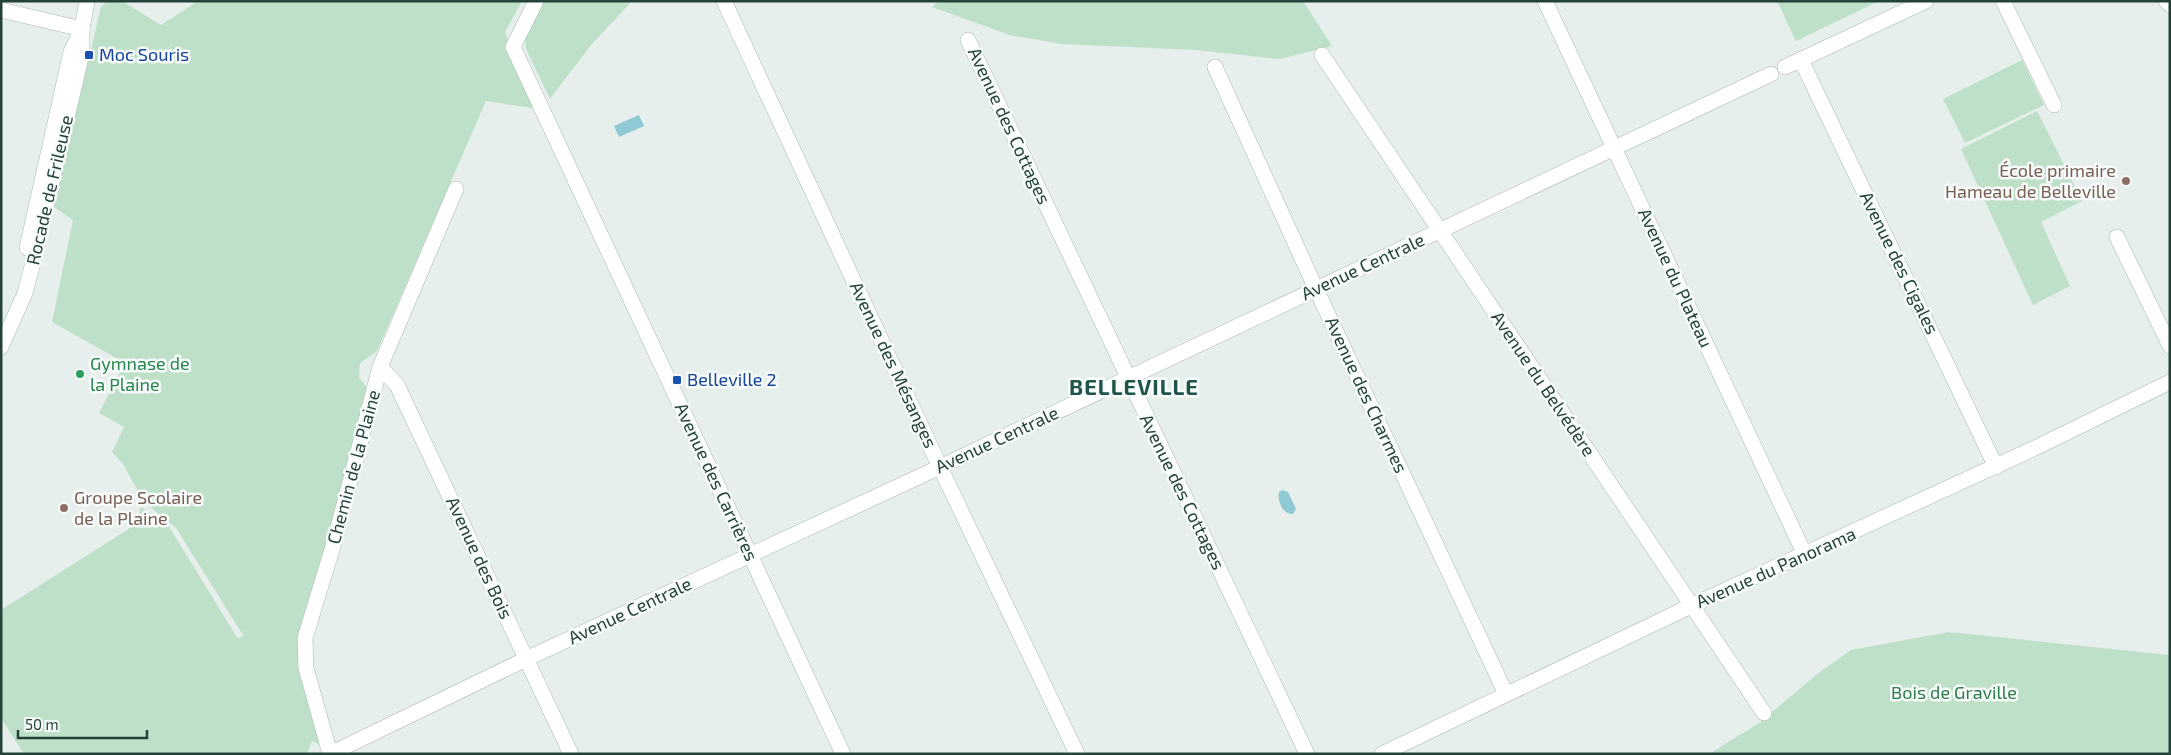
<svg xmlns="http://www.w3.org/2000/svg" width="2171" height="755" font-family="'Exo 2',sans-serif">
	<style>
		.green { fill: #bfe0c8 }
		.water { fill: #8ec9d4 }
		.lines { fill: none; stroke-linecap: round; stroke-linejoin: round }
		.minor-casing { stroke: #a8b8b2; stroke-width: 16 }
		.minor { stroke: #fff; stroke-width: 15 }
		.transit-dot { fill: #1a4fb4; stroke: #f7fbf9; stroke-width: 2 }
		.education-dot { fill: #8d6e63; stroke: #f7fbf9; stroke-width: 2 }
		.leisure-dot { fill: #2e9e5b; stroke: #f7fbf9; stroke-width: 2 }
		.labels { text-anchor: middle; stroke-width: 5; stroke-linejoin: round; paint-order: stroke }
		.transit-label { font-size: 18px; fill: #164399; stroke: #f7fbf9; text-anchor: start }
		.street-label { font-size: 18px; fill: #24423a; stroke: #f7fbf9 }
		.education-label { font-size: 18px; fill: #785e54; stroke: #f7fbf9; text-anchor: end }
		.leisure-label { font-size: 18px; fill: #27864d; stroke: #f7fbf9; text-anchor: start }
		.park-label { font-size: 18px; fill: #2d7a4b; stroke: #f7fbf9 }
		.district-label { font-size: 22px; font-weight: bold; letter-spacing: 1px; fill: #1f5548; stroke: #f7fbf9 }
	</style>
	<rect width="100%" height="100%" fill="#e6efeb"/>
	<g class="green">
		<path d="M107,1H122L161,25L198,1H522L505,32L538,109L486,101L377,351L360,363L359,377L368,389L300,643L325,747L312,741L307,754H24L1,718V610L127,530C135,524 139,517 141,507L168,525L238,639L243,635L176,528L144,502L123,464L112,452L124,427L99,413L125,363L52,322L73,220L54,207L101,7Z"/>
		<polygon points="544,1 632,1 591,45 550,99 526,49 525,36"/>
		<polygon points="938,1 1303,1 1332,46 1280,59 1197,50 1061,44 1010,35 932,7"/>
		<polygon points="1777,1 1879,1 1796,41"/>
		<polygon points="2022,60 2044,105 1965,143 1943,99"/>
		<polygon points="2037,111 2082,201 2041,222 2070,286 2033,305 1961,149"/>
		<polygon points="1949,632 2170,655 2170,754 1709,754 1759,723 1821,671 1851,650"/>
	</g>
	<g class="water">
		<polygon points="639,115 644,126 619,137 614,126"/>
		<path d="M1282,490L1288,492L1296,509L1293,514C1283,515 1277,501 1279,492Z"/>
	</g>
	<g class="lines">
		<g class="minor-casing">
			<g id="minor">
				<polyline points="536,1 513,47 843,754"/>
				<polyline points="724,1 940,467 1077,754"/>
				<polyline points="1545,1 1805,555"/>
				<polyline points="2003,1 2054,105"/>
				<polyline points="2166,1 2170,5"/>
				<polyline points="1,10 82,29"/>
				<polyline points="968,40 1307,754"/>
				<polyline points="1322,55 1764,713"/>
				<polyline points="1801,60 1996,467"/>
				<polyline points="1215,67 1316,289 1506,694"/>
				<polyline points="1785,67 1926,1"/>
				<polyline points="2117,237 2170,346"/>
				<polyline points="27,248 71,52 80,33"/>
				<polyline points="1,347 25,293 33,263 82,53 82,29 87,1"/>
				<polyline points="380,367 397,385 571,754"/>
				<polyline points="330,754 526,659 940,467 1771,74"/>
				<polyline points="330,754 306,668 305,638 334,543 380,367 456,189"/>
				<polyline points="1382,754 1693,605 2037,447 2170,382"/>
			</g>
		</g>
		<use href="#minor" class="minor"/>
	</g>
	<g class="transit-dot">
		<rect x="84" y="50" width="10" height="10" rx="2.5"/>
		<rect x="672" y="375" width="10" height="10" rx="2.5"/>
	</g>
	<g class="education-dot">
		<circle cx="2126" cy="181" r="5"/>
		<circle cx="64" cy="508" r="5"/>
	</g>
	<circle class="leisure-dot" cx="80" cy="374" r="5"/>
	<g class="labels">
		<g class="transit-label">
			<text x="99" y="61">Moc Souris</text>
			<text x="687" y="386">Belleville 2</text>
		</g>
		<g class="street-label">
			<text transform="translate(1009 126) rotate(65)" y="6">Avenue des Cottages</text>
			<text transform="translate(50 190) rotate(-77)" y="6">Rocade de Frileuse</text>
			<text transform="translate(1899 263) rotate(64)" y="6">Avenue des Cigales</text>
			<text transform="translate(1363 267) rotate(-25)" y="6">Avenue Centrale</text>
			<text transform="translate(1675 278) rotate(65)" y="6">Avenue du Plateau</text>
			<text transform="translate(893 365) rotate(65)" y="6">Avenue des Mésanges</text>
			<text transform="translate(1543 384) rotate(56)" y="6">Avenue du Belvédère</text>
			<text transform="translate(1366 395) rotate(65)" y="6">Avenue des Charmes</text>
			<text transform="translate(997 440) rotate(-25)" y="6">Avenue Centrale</text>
			<text transform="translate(354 467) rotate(-75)" y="6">Chemin de la Plaine</text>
			<text transform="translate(716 482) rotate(65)" y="6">Avenue des Carrières</text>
			<text transform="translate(1182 492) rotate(64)" y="6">Avenue des Cottages</text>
			<text transform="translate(479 558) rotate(65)" y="6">Avenue des Bois</text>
			<text transform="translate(1776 568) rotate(-24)" y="6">Avenue du Panorama</text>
			<text transform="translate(630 611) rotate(-25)" y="6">Avenue Centrale</text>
		</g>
		<g class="education-label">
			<text x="2116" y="177">École primaire<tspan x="2116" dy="21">Hameau de Belleville</tspan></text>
			<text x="74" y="504" text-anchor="start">Groupe Scolaire<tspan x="74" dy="21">de la Plaine</tspan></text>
		</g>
		<g class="leisure-label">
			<text x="90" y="370">Gymnase de<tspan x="90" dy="21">la Plaine</tspan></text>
		</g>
		<g class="park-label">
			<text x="1954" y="699">Bois de Graville</text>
		</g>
		<g class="district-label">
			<text x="1134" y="395">BELLEVILLE</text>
		</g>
	</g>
	<rect width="2171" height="755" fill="none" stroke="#24423a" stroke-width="5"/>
	<path d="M18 730v8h129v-8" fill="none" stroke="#24423a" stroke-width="2.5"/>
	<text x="25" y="730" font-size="15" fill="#24423a" stroke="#f7fbf9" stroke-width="4" paint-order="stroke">50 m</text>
</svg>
